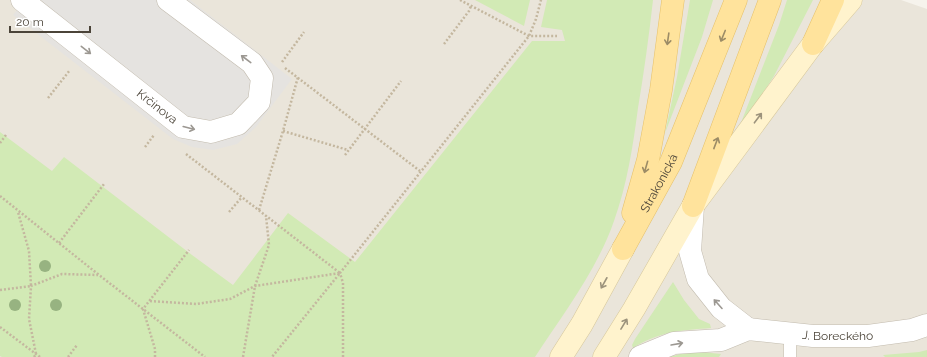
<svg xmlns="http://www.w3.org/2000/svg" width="927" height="357" font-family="Raleway,sans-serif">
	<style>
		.residential { fill: #eae5da }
		.green { fill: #d2eab5 }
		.parking { fill: #e5e3e0 }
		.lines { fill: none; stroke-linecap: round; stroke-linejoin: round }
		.lane-casing { stroke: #c2bbae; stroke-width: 13 }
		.street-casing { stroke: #c2bbae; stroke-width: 23 }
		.secondary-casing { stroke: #d6c79b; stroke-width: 23 }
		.primary-casing { stroke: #e6c16a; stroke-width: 23 }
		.path { stroke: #c4b79f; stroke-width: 2.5; stroke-dasharray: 2 2; stroke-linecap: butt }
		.lane { stroke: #fff; stroke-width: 12 }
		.street { stroke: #fff; stroke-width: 22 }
		.secondary { stroke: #fff3cd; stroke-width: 22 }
		.primary { stroke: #ffe39c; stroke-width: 22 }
		.tree { fill: #97b381 }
		.oneway { stroke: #9c8c66 }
		.oneway2 { stroke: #9c9892 }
		.oneway3 { stroke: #9c937c }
		.labels { text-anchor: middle; stroke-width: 4; stroke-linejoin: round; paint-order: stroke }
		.street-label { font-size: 12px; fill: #4b4439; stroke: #fff }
	</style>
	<rect width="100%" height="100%" fill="#f6f3ec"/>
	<polygon class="residential" points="0,0 901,0 927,9 927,357 0,357"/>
	<g class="green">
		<polygon points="475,0 530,0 524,26"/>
		<path d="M547,0H653C649,36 644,72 638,108C633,146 627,185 614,221C597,270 563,314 535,357H2L0,356V132L52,171L64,157L192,255L233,285L288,213L355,262L532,41H565L562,30L541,27Z"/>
		<polygon points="690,0 713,0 702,37 665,133 677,77"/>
		<polygon points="787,0 813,0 774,76 737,133 779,25"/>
		<path d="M673,282L684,300L699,319L710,324L711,328C683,330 657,332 633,348L632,345L635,339Z"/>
		<polygon points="927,350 927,357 885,357 883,355 919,352"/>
		<polygon points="692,351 721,354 719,357 669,357"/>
	</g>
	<polygon class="parking" points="25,0 190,0 292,79 256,127 237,144 213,150 192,147 173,139 13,15"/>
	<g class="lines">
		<g class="lane-casing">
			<polyline id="lane" points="790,357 790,334"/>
		</g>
		<g class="street-casing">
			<g id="street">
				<path id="s1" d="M22,0L183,127L211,132L238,124L259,102L262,78L252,63L168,0"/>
				<polyline points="693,206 690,251 698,279 721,308 748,329"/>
				<path id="s2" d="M640,357L674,343L721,340L748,329L813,336H868L912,330L927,325"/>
			</g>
		</g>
		<g class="secondary-casing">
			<g id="secondary">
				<polyline points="561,357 582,324 623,249"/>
				<polyline points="604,357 634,309 693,206 813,44 851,0"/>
			</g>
		</g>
		<g class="primary-casing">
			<g id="primary">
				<polyline points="813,44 833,0"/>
				<polyline points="693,206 770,0"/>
				<polyline points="633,213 648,160 661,90 673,0"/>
				<path id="s3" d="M623,249L671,162L736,0"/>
			</g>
		</g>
		<g class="path">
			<polyline points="460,0 529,36 557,36"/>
			<polyline points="444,44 469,11 471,6"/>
			<polyline points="282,62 304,32"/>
			<polyline points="285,68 420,171"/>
			<polyline points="48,98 70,70"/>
			<polyline points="283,131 348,150"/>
			<polyline points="0,143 6,135"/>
			<polyline points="145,147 154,135"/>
			<polyline points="186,154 340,273 272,357"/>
			<polyline points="345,155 401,81"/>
			<polyline points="0,196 99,275 205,357"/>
			<polyline points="259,210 283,131 298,77"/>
			<polyline points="229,212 242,197"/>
			<polyline points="59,243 104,184"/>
			<polyline points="0,290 31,286 29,251 18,212"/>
			<polyline points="150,301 196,304 230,299 255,286 340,273"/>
			<polyline points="0,327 40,357"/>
			<polyline points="34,357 36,354 29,319 31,286 62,274 98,275"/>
			<polyline points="68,357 77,345"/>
			<polyline points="155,357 155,349 143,309 189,250"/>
			<polyline points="243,357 255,286 269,245 266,216"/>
			<polyline points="343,357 343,283 340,273 529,36 536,19 541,0"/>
		</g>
		<use href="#lane" class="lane"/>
		<use href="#street" class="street"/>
		<use href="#secondary" class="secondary"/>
		<use href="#primary" class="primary"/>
	</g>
	<g class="tree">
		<circle cx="45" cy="266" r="6"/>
		<circle cx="15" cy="305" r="6"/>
		<circle cx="56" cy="305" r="6"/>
	</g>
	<defs><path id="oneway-shaft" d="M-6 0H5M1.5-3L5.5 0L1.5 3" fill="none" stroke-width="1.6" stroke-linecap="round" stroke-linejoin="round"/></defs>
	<g class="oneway">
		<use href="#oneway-shaft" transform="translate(723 36) rotate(112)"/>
		<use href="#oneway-shaft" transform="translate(668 39) rotate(98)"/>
		<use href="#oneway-shaft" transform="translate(716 143) rotate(-69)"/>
		<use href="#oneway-shaft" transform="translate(646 167) rotate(106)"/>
	</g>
	<g class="oneway2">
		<use href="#oneway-shaft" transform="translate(86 50) rotate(38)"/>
		<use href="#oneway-shaft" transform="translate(246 59) rotate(-143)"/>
		<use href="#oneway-shaft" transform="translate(189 128) rotate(14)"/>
		<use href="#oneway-shaft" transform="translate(718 304) rotate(-132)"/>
		<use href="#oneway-shaft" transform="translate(677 344) rotate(-10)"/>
	</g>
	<g class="oneway3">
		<use href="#oneway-shaft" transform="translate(758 118) rotate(-53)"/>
		<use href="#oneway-shaft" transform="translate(604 283) rotate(119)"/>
		<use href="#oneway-shaft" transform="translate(624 324) rotate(-59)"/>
	</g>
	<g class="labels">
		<g class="street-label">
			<text dy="4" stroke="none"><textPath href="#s1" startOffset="172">Krčínova</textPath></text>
			<text dy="4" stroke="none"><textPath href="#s3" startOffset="75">Strakonická</textPath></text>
			<text dy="4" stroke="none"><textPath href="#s2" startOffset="203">J. Boreckého</textPath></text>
		</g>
	</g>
	<path d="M10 26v6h80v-6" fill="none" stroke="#4b4439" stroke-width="2"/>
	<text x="16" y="26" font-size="12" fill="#4b4439" stroke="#ffffff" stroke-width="3" paint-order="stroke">20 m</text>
</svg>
